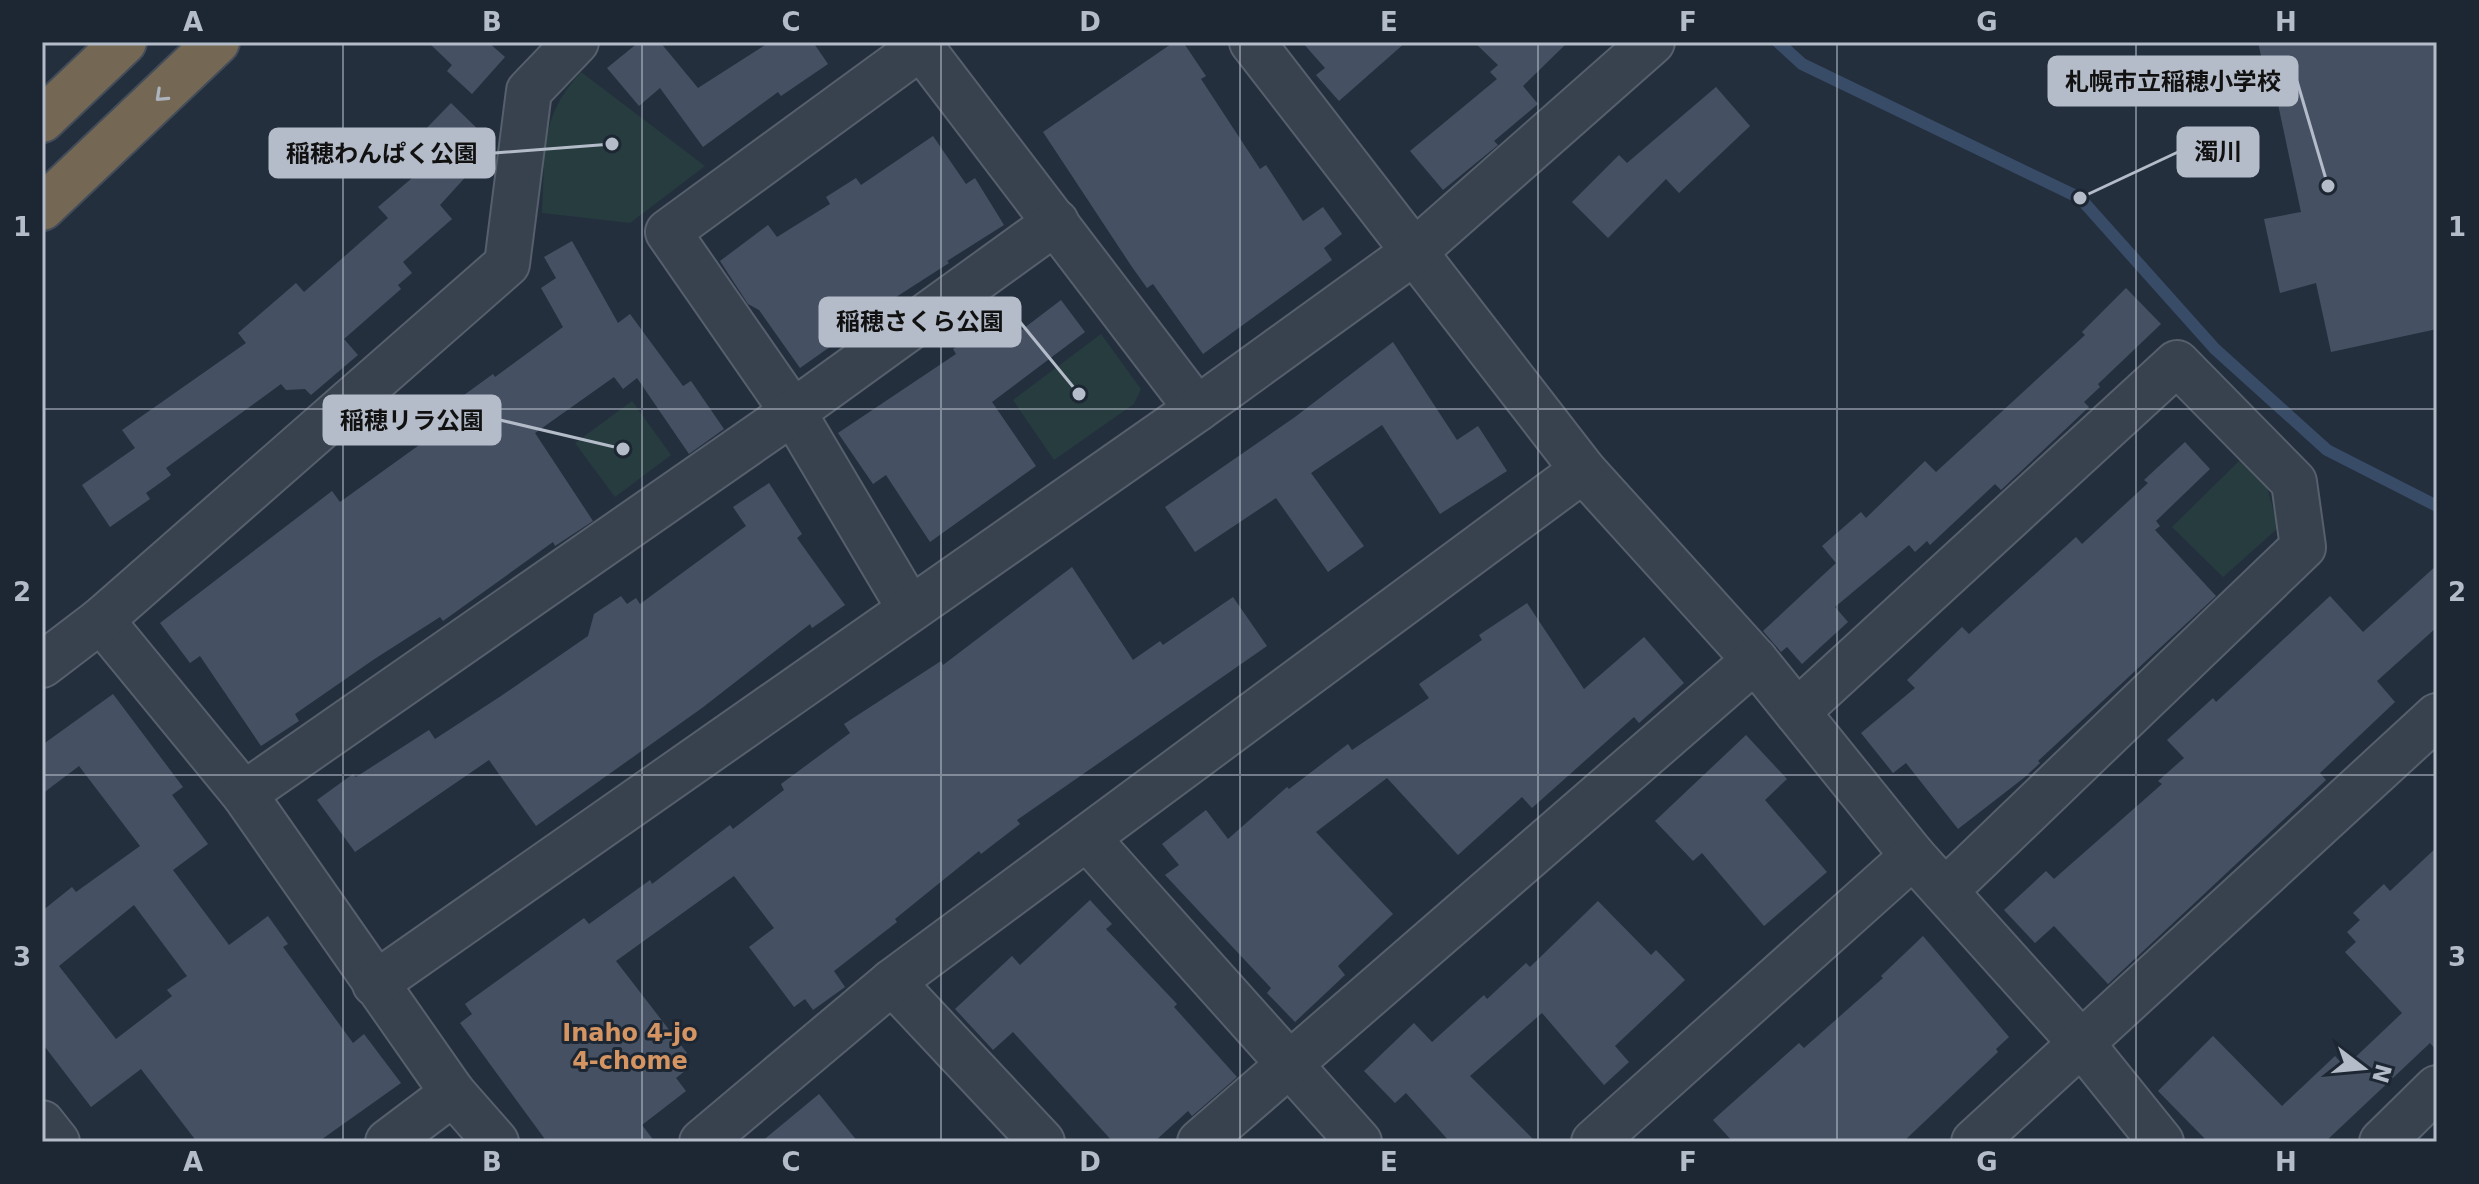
<svg xmlns="http://www.w3.org/2000/svg" width="2479" height="1184" font-family="'DejaVu Sans','Noto Sans JP',sans-serif">
	<style>
		.green { fill: #263c3f }
		.lines { fill: none; stroke-linecap: round; stroke-linejoin: round }
		.stream { stroke: #394c67; stroke-width: 12 }
		.building { fill: #455162; fill-rule: evenodd }
		.street-casing { stroke: #565f6c; stroke-width: 48 }
		.highway-casing { stroke: #434c59; stroke-width: 48 }
		.street { stroke: #38414e; stroke-width: 44 }
		.highway { stroke: #746855; stroke-width: 44 }
		.oneway { stroke: #aeb4bd }
		.grid { fill: none; stroke: #b4bcc9; stroke-width: 2; stroke-opacity: 0.55 }
		.labels { text-anchor: middle; stroke-width: 6; stroke-linejoin: round; paint-order: stroke }
		.neighbourhood-label { font-size: 24px; font-weight: bold; fill: #d59563; stroke: #1d2633 }
		.leader { fill: none; stroke: #b4bcc9; stroke-width: 3 }
		.callout-dot { fill: #b4bcc9; stroke: #1d2633; stroke-width: 3 }
		.callout { fill: #b4bcc9; stroke: #b4bcc9; stroke-width: 3 }
		.callout-label { font-size: 24px; text-anchor: middle; font-weight: bold; fill: #111 }
		.neatline { fill: none; stroke: #b4bcc9; stroke-width: 3 }
		.grid-label { font-size: 26px; text-anchor: middle; font-weight: bold; fill: #b4bcc9 }
	</style>
	<rect width="100%" height="100%" fill="#242f3e"/>
	<g class="green">
		<path d="M581,72L705,166L630,223L542,213C546,153 538,119 581,72Z"/>
		<polygon points="1101,334 1141,389 1134,404 1054,460 1013,400"/>
		<polygon points="632,401 671,455 615,497 575,443"/>
		<polygon points="2239,461 2266,483 2278,528 2223,577 2172,527"/>
	</g>
	<g class="lines">
		<polyline class="stream" points="1778,42 1802,64 2080,198 2215,349 2327,450 2437,506"/>
	</g>
	<g class="building">
		<polygon points="428,42 488,42 505,57 472,94 447,71 452,65"/>
		<polygon points="639,42 660,42 698,88 770,42 813,42 828,64 781,96 778,92 703,147 660,88 639,106 607,68"/>
		<polygon points="1174,42 1183,42 1206,76 1201,79 1260,169 1266,165 1303,221 1323,207 1342,234 1324,248 1332,260 1203,354 1153,284 1147,288 1132,267 1043,132"/>
		<polygon points="1302,42 1406,42 1339,101 1316,75 1325,68"/>
		<polygon points="1474,42 1568,42 1523,86 1538,104 1494,141 1498,145 1443,190 1410,151 1497,79 1490,72 1498,65"/>
		<polygon points="2258,42 2437,42 2437,329 2331,352 2316,283 2280,293 2264,219 2301,212 2272,76 2266,78"/>
		<polygon points="1716,87 1750,126 1679,193 1666,179 1608,238 1572,202 1619,155 1627,163"/>
		<polygon points="451,103 489,140 476,153 482,159 440,205 452,219 403,262 412,273 398,285 401,289 344,339 358,355 311,395 305,389 286,390 281,384 166,468 171,475 146,493 150,499 110,527 82,485 135,448 122,430 246,343 238,333 296,283 304,292 388,218 378,207 438,156 418,137"/>
		<polygon points="933,136 966,184 975,178 1004,225 947,261 949,263 893,299 895,301 800,368 759,310 748,304 720,261 768,225 777,237 830,204 826,197 856,178 861,185"/>
		<polygon points="572,241 618,323 630,314 683,386 691,381 724,429 689,454 637,378 623,389 614,377 535,433 593,521 555,546 553,542 443,621 440,617 373,660 295,714 299,721 261,746 200,656 190,663 160,623 332,491 340,502 472,407 464,395 493,374 495,377 563,327 541,288 556,278 544,257"/>
		<polygon points="2126,288 2161,324 2098,384 2100,387 2084,402 2089,407 2001,490 1995,484 1930,545 1927,541 1915,552 1909,545 1835,607 1848,622 1802,664 1787,647 1781,652 1763,631 1836,563 1822,546 1861,512 1866,518 1925,461 1936,472 2085,335 2082,332"/>
		<polygon points="1061,300 1085,332 992,402 1036,466 930,542 886,475 873,484 838,433 956,354 953,349 992,323 1006,342"/>
		<polygon points="1393,342 1457,440 1478,426 1507,471 1440,514 1382,425 1311,473 1364,546 1328,572 1276,498 1195,552 1165,507 1295,417"/>
		<polygon points="2185,442 2210,469 2156,521 2160,526 2155,530 2216,596 2038,761 2040,763 2025,777 1958,829 1906,763 1893,773 1861,733 1915,688 1907,680 1962,627 1969,634 2076,537 2082,544 2148,483 2144,480"/>
		<polygon points="769,483 802,534 797,538 845,605 812,628 810,624 702,708 536,826 489,760 355,852 317,800 353,774 356,777 429,730 435,739 501,696 588,636 594,614 621,596 627,604 636,598 640,604 746,526 733,507"/>
		<polygon points="2437,565 2437,627 2377,681 2395,702 2320,773 2326,780 2108,984 2054,926 2035,943 2004,910 2046,871 2054,879 2162,784 2158,781 2184,758 2167,740 2213,698 2216,702 2330,596 2363,632"/>
		<polygon points="1072,567 1133,660 1160,641 1163,645 1233,597 1267,646 1017,820 1020,824 981,854 979,851 895,919 897,922 834,971 845,987 813,1010 805,999 794,1007 749,947 774,928 734,876 616,961 687,1053 678,1060 686,1070 676,1078 686,1091 642,1125 655,1142 547,1142 460,1023 472,1014 465,1004 584,918 589,924 650,880 652,884 730,825 733,829 784,790 781,784 850,733 844,724 941,661 943,665"/>
		<polygon points="1527,603 1584,689 1644,637 1684,683 1639,723 1634,717 1532,808 1522,797 1458,855 1387,778 1316,832 1393,914 1338,966 1345,975 1295,1022 1267,993 1271,988 1165,875 1179,865 1162,844 1206,810 1228,839 1287,787 1289,789 1348,744 1352,750 1429,698 1419,684 1482,640 1479,635"/>
		<path d="M113,694L183,787L172,795L208,844L173,870L229,945L268,916L288,944L283,947L353,1043L364,1034L401,1083L318,1142H197L141,1069L91,1107L42,1043V911L72,887L76,892L140,846L79,766L42,794V745ZM134,905L187,976L167,990L172,996L116,1039L59,966Z"/>
		<polygon points="1746,735 1787,779 1765,800 1827,872 1764,926 1702,853 1693,861 1655,821"/>
		<polygon points="2437,847 2437,1051 2430,1043 2325,1142 2208,1142 2158,1091 2213,1036 2282,1106 2335,1056 2345,1067 2402,1013 2345,952 2356,942 2347,932 2360,920 2353,913 2384,884 2390,891"/>
		<polygon points="1090,900 1112,924 1106,929 1177,1004 1174,1007 1237,1077 1192,1116 1188,1111 1154,1142 1113,1142 1013,1032 993,1050 955,1009 1012,956 1020,965"/>
		<polygon points="1598,901 1651,955 1656,950 1685,980 1615,1046 1629,1062 1604,1085 1542,1013 1470,1076 1536,1142 1450,1142 1406,1093 1395,1103 1364,1071 1414,1023 1432,1042 1484,995 1487,999 1526,963 1530,967"/>
		<polygon points="1923,936 2009,1037 1996,1049 1998,1052 1903,1142 1733,1142 1713,1120 1799,1043 1804,1048 1883,978 1881,976"/>
		<polygon points="819,1094 858,1142 761,1142"/>
	</g>
	<g class="lines">
		<g class="street-casing">
			<g id="street">
				<polyline points="1252,42 1583,470 1755,660 1913,856 2082,1044 2161,1142"/>
				<polyline points="910,609 793,412 668,232 921,47 1197,409"/>
				<polyline points="101,620 244,794 453,1093 496,1142"/>
				<polyline points="42,665 101,620 507,264 529,91 576,42"/>
				<polyline points="1797,712 2177,363 2294,482 2303,547 1945,891"/>
				<polyline points="244,794 793,412 1056,222"/>
				<polyline points="1087,838 1359,1142"/>
				<polyline points="892,982 1042,1142"/>
				<polyline points="375,984 1197,409 1414,252 1652,42"/>
				<polyline points="42,1123 57,1142"/>
				<polyline points="388,1142 453,1093"/>
				<polyline points="702,1142 892,982 1583,470"/>
				<polyline points="1200,1142 1755,660"/>
				<polyline points="1594,1142 1913,856"/>
				<polyline points="1974,1142 2437,716"/>
				<polyline points="2382,1142 2437,1088"/>
			</g>
		</g>
		<g class="highway-casing">
			<g id="highway">
				<polyline points="42,120 124,42"/>
				<polyline points="42,208 217,42"/>
			</g>
		</g>
		<use href="#street" class="street"/>
		<use href="#highway" class="highway"/>
	</g>
	<defs><path id="oneway-chevron" d="M-2-3.5L2.5 0L-2 3.5" fill="none" stroke-width="1.6" stroke-linecap="round" stroke-linejoin="round" transform="scale(2)"/></defs>
	<use class="oneway" href="#oneway-chevron" transform="translate(161 96) rotate(137)"/>
	<path class="grid" d="M343,42V1142M642,42V1142M941,42V1142M1240,42V1142M1538,42V1142M1837,42V1142M2136,42V1142M42,409H2437M42,775H2437"/>
	<g class="labels">
		<g class="neighbourhood-label">
			<text x="630" y="1041">Inaho 4-jo<tspan x="630" dy="28">4-chome</tspan></text>
		</g>
	</g>
	<path class="leader" d="M2328 186L2297 81M2080 198L2178 152M612 144L494 153M1079 394L1020 322M623 449L500 420"/>
	<g class="callout-dot">
		<circle cx="2328" cy="186" r="8"/>
		<circle cx="2080" cy="198" r="8"/>
		<circle cx="612" cy="144" r="8"/>
		<circle cx="1079" cy="394" r="8"/>
		<circle cx="623" cy="449" r="8"/>
	</g>
	<g class="callout">
		<rect x="2049" y="57" width="248" height="48" rx="8"/>
		<rect x="2178" y="128" width="80" height="48" rx="8"/>
		<rect x="270" y="129" width="224" height="48" rx="8"/>
		<rect x="820" y="298" width="200" height="48" rx="8"/>
		<rect x="324" y="396" width="176" height="48" rx="8"/>
	</g>
	<g class="callout-label">
		<text x="2173" y="90">札幌市立稲穂小学校</text>
		<text x="2218" y="160">濁川</text>
		<text x="382" y="162">稲穂わんぱく公園</text>
		<text x="920" y="330">稲穂さくら公園</text>
		<text x="412" y="429">稲穂リラ公園</text>
	</g>
	<rect width="2479" height="1184" fill="none" stroke="#1d2633" stroke-width="88"/>
	<g transform="translate(2363 1068) rotate(106)" stroke="#1d2633" stroke-width="6" paint-order="stroke">
	<path d="M0-6L14 30L0 20L-14 30Z" fill="#b4bcc9"/>
	<text y="-12" font-size="22" font-weight="bold" text-anchor="middle" fill="#b4bcc9">N</text>
	</g>
	<rect x="44" y="44" width="2391" height="1096" class="neatline"/>
	<g class="grid-label">
		<text x="193" y="31">A</text>
		<text x="492" y="31">B</text>
		<text x="791" y="31">C</text>
		<text x="1090" y="31">D</text>
		<text x="1389" y="31">E</text>
		<text x="1688" y="31">F</text>
		<text x="1987" y="31">G</text>
		<text x="2286" y="31">H</text>
		<text x="22" y="236">1</text>
		<text x="2457" y="236">1</text>
		<text x="22" y="601">2</text>
		<text x="2457" y="601">2</text>
		<text x="22" y="966">3</text>
		<text x="2457" y="966">3</text>
		<text x="193" y="1171">A</text>
		<text x="492" y="1171">B</text>
		<text x="791" y="1171">C</text>
		<text x="1090" y="1171">D</text>
		<text x="1389" y="1171">E</text>
		<text x="1688" y="1171">F</text>
		<text x="1987" y="1171">G</text>
		<text x="2286" y="1171">H</text>
	</g>
</svg>
